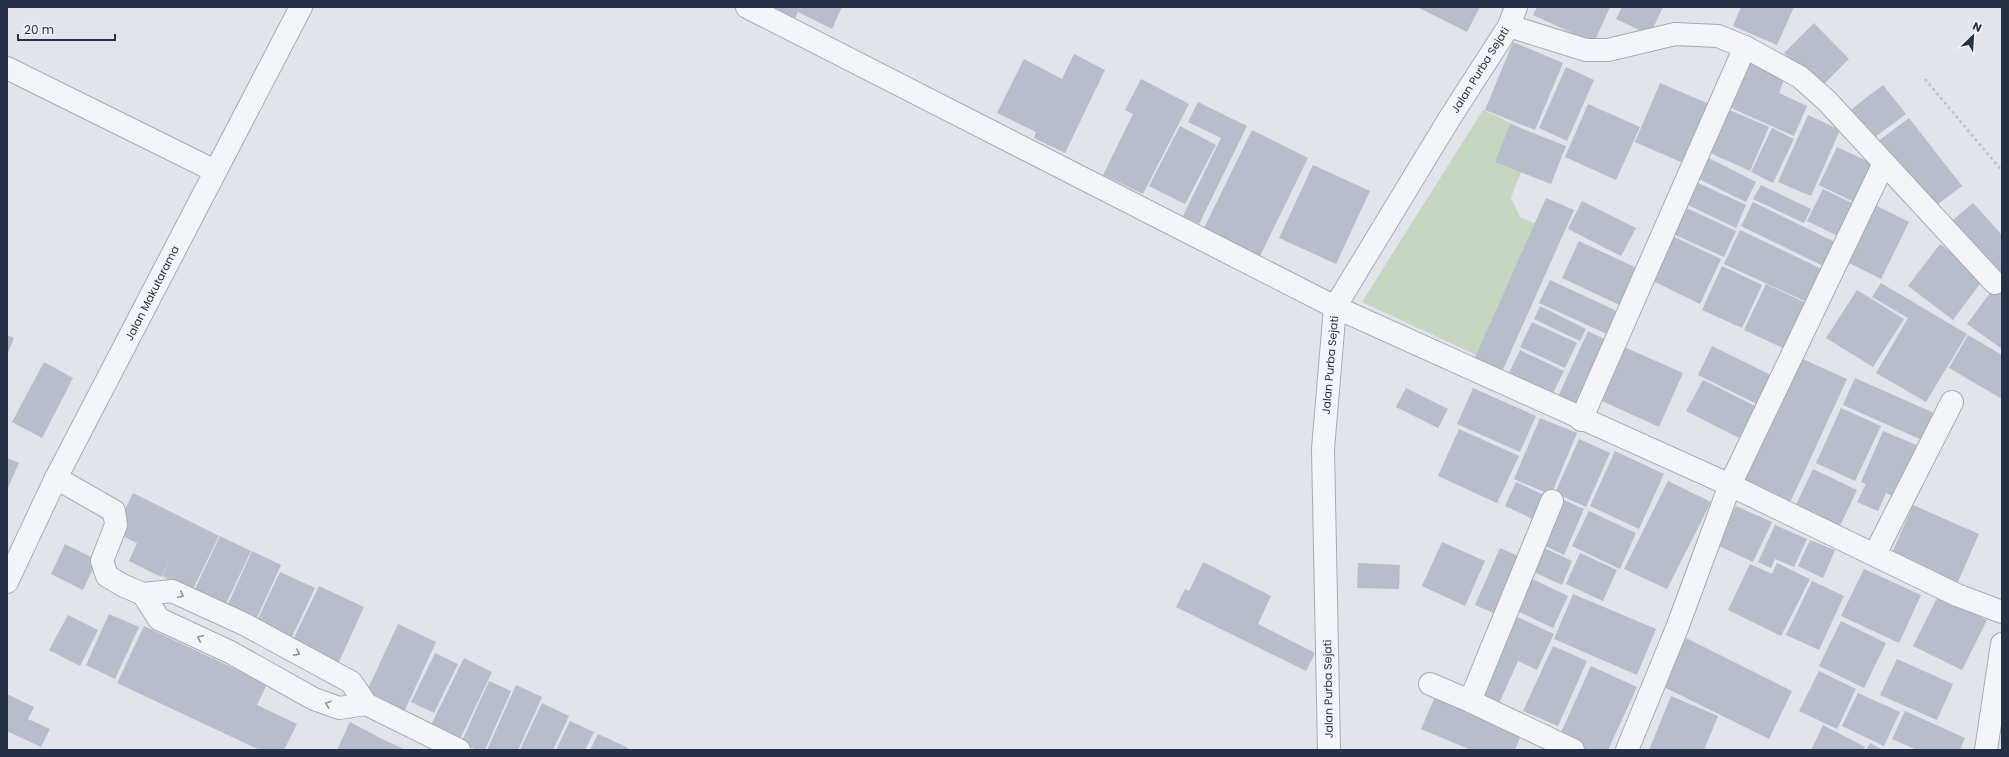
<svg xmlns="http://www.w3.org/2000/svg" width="2009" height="757" font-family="Poppins,sans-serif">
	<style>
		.green { fill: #c6d6c1 }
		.building { fill: #b7bdca }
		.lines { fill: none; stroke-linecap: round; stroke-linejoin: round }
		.minor-casing { stroke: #a5abb6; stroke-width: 24 }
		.path { stroke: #bfc2ca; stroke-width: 2.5; stroke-dasharray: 3 3; stroke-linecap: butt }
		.minor { stroke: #f4f5f9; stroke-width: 22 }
		.oneway { stroke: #8e939f }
		.labels { text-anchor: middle; stroke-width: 4; stroke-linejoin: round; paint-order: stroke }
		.street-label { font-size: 11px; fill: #273145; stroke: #f1f4f8 }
	</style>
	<rect width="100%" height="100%" fill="#e1e4eb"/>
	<path class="green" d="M1483,110L1530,132C1531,160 1519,172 1511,198L1520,217L1548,229L1487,360L1362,302Z"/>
	<g class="building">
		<polygon points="775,7 842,7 832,29 798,12 792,25 771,15"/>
		<polygon points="1417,7 1480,7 1467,32"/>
		<polygon points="1537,7 1610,7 1594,43 1533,15"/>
		<polygon points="1622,7 1663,7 1650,35 1616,19"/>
		<polygon points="1741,7 1794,7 1777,45 1733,26"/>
		<polygon points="1814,23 1849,59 1819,89 1784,53"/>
		<polygon points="1513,42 1563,63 1535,130 1485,110"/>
		<polygon points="1074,54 1105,70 1065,153 1034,138 1036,132 997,113 1024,59 1062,79"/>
		<polygon points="1743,56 1786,75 1779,93 1807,106 1794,136 1722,104"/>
		<polygon points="1566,67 1594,80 1567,141 1539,128"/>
		<polygon points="1141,79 1189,104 1143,194 1103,175 1133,114 1125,110"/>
		<polygon points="1660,83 1716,107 1690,166 1635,142"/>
		<polygon points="1883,85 1906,114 1871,140 1849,111"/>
		<polygon points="1198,102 1247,126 1199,224 1183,216 1221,138 1188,122"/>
		<polygon points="1588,104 1640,127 1616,180 1565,157"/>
		<polygon points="1725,108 1769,127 1750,171 1706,151"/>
		<polygon points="1808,115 1840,130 1811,196 1778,182"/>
		<polygon points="1909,118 1962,186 1930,210 1877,142"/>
		<polygon points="1510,124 1566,146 1551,184 1495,162"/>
		<polygon points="1180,126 1216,145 1185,204 1149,186"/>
		<polygon points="1772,128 1794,139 1773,183 1751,172"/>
		<polygon points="1252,130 1308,158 1259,258 1203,230"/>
		<polygon points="1837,147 1878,166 1860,205 1819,185"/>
		<polygon points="1701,154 1756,182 1746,202 1691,175"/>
		<polygon points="1313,165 1370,191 1336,264 1279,238"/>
		<polygon points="1696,182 1746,205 1736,228 1686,204"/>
		<polygon points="1761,185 1811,209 1804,223 1753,199"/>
		<polygon points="1823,189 1860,207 1844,239 1807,221"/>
		<polygon points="1546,198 1574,210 1501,374 1473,362"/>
		<polygon points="1582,201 1636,228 1621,256 1568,229"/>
		<polygon points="1753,202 1835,242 1823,266 1741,226"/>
		<polygon points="1869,202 1909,222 1881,279 1841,259"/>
		<polygon points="1973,203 2002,235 2002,271 1994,278 1947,225"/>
		<polygon points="1684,207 1736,231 1724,257 1671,233"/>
		<polygon points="1740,230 1824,270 1809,303 1724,264"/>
		<polygon points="1670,235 1721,259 1700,304 1649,279"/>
		<polygon points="1579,241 1641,270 1624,307 1562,278"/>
		<polygon points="1940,244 1985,277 1953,320 1908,286"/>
		<polygon points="1722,266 1762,285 1742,328 1702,310"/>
		<polygon points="1550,280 1617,311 1607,334 1539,303"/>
		<polygon points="1881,283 1967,334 1926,402 1876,373 1908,318 1872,297"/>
		<polygon points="1766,284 1808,304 1787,350 1744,330"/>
		<polygon points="1993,289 2002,295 2002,349 1967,324"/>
		<polygon points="1857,290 1904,319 1873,367 1826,338"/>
		<polygon points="1540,306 1586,329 1580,341 1534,319"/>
		<polygon points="1532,322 1577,343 1565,368 1520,347"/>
		<polygon points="1588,331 1604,339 1573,409 1556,401"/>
		<polygon points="7,335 14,338 7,355"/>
		<polygon points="1968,335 2002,355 2002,399 1949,368"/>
		<polygon points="1712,346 1775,377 1761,406 1698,375"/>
		<polygon points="1624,347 1683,373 1659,427 1600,400"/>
		<polygon points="1520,350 1564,371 1549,401 1505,381"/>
		<polygon points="1796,356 1847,379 1788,507 1738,484"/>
		<polygon points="44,362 73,378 42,438 12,422"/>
		<polygon points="1855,378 1934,413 1922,440 1843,405"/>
		<polygon points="1703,380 1761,409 1745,441 1686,411"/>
		<polygon points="1406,388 1448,409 1438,428 1396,407"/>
		<polygon points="1473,388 1536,416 1520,452 1457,424"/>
		<polygon points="1841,408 1881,426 1855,481 1816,463"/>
		<polygon points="1540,418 1577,433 1551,495 1514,479"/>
		<polygon points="1459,429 1519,456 1497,503 1438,476"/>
		<polygon points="1883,431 1919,446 1896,498 1886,493 1878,511 1857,502 1866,484 1861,482"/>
		<polygon points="1579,439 1610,453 1586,507 1555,493"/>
		<polygon points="1615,451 1664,474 1639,529 1590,506"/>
		<polygon points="7,458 19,463 7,490"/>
		<polygon points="1813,469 1857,490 1839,528 1795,507"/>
		<polygon points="1668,481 1711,502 1667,589 1624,569"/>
		<polygon points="1516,482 1548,497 1537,521 1505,506"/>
		<polygon points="133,493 219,536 192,591 162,576 175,548 161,577 129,561 137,543 114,532"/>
		<polygon points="1557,497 1584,509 1564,555 1537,542"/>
		<polygon points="1913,505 1979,534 1957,584 1891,555"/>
		<polygon points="1736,506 1772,522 1753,562 1717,545"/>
		<polygon points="1589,511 1636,533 1620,569 1572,546"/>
		<polygon points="1775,525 1807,539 1794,567 1775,559 1771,568 1758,562"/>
		<polygon points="220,536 251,551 223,610 192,595"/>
		<polygon points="1810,540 1835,550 1823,578 1798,566"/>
		<polygon points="1442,542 1485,561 1465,606 1422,586"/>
		<polygon points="65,544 97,560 83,590 51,574"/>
		<polygon points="1536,544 1572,561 1562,585 1525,568"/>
		<polygon points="1500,548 1525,559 1500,616 1475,605"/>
		<polygon points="252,551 281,565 254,624 225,611"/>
		<polygon points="1580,553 1617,570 1603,601 1566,584"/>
		<polygon points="1203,562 1271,596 1258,624 1315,653 1306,671 1176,607 1185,589 1189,591"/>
		<polygon points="1358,563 1400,565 1399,589 1357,588"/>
		<polygon points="1777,563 1810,579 1781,636 1728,610 1750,564 1772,574"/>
		<polygon points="1864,569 1921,595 1899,643 1841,616"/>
		<polygon points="280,572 315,588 291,639 256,623"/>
		<polygon points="1526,576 1568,596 1553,628 1511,608"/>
		<polygon points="1812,581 1844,596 1819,650 1786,635"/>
		<polygon points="319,586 364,607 337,666 291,644"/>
		<polygon points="1573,594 1656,629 1637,675 1554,639"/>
		<polygon points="1938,596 1987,620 1962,670 1913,646"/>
		<polygon points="109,614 139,627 115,679 86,665"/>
		<polygon points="1511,614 1554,634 1537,670 1518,661 1497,708 1474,698"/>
		<polygon points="68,615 98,630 80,666 49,650"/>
		<polygon points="1841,621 1886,643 1864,688 1819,666"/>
		<polygon points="398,624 436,642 404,712 366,693"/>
		<polygon points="144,626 267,684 257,705 297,724 284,750 260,750 117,683"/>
		<polygon points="1686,638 1792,691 1769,739 1662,686"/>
		<polygon points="1553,646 1587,661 1558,726 1523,711"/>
		<polygon points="435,653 458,664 434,713 411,702"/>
		<polygon points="464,658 492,672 460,739 431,725"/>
		<polygon points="1897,659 1953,684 1937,720 1880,695"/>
		<polygon points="1591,666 1637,687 1608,750 1587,750 1559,737"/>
		<polygon points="1819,671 1856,689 1837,729 1799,711"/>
		<polygon points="489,681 511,691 485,750 477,750 461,743"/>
		<polygon points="516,685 542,697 518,750 487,750"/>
		<polygon points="1437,692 1523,730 1515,750 1471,750 1421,729"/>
		<polygon points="1858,693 1900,712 1884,746 1842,726"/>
		<polygon points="7,694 34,707 28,719 50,729 41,747 7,731"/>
		<polygon points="1671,696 1718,716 1704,750 1649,750"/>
		<polygon points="542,703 569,716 553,750 520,750"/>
		<polygon points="1905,711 1965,738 1960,750 1917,750 1892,739"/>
		<polygon points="570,721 594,732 585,750 556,750"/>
		<polygon points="350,722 384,740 406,750 337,750"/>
		<polygon points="1823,725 1865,747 1863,750 1811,750"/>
		<polygon points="598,734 624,746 631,750 590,750"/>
		<polygon points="1870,743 1883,750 1866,750"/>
	</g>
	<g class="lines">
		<g class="minor-casing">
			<g id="minor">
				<polyline points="747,7 1335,307 1730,485 1957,595 2002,612"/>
				<polyline points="1509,26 1586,50 1608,50 1675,34 1718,36 1745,47 1800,77 1827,101 1995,283"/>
				<polyline points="7,68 215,171"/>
				<polyline points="1581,420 1745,47"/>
				<polyline points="56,478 114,511 116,525 102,561 107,576 124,586 143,594 172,591 244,624 351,682 366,704 459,750"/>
				<polyline points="1875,554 1952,402"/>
				<polyline points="7,582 56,478 301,7"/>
				<polyline points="143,594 159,619 230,652 314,699 339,708 366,704"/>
				<polyline points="1430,684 1470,701 1573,750"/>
				<polyline points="1470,701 1552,501"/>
				<polyline points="1329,750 1323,449 1335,307 1451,116 1509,26 1516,7"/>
				<polyline points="1627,750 1677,628 1730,485 1884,163"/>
				<polyline points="1986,750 2002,644"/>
			</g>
		</g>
		<polyline class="path" points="1925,79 2002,171"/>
		<use href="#minor" class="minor"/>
	</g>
	<defs><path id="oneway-chevron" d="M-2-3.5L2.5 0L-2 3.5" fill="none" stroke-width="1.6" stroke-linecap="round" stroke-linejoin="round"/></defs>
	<g class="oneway">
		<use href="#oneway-chevron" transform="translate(181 595) rotate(25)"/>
		<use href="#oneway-chevron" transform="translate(200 638) rotate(-155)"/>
		<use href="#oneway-chevron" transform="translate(297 653) rotate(28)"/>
		<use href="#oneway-chevron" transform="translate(328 704) rotate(-161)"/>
	</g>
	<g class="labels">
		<g class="street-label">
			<text transform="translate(1480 70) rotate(-58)" y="4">Jalan Purba Sejati</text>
			<text transform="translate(152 293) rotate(-63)" y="4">Jalan Makutarama</text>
			<text transform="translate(1330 365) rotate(-85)" y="4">Jalan Purba Sejati</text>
			<text transform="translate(1328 689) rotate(-91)" y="4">Jalan Purba Sejati</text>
		</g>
	</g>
	<rect width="2009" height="757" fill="none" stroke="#273145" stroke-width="16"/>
	<g transform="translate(1973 36) rotate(25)" stroke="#f1f4f8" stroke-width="3" paint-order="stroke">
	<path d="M0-3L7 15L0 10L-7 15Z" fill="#273145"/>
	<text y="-6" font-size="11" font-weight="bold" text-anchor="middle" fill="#273145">N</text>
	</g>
	<path d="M18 34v6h97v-6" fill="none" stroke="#273145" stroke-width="2"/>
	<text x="24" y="34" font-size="12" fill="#273145" stroke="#f1f4f8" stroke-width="3" paint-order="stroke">20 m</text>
</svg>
